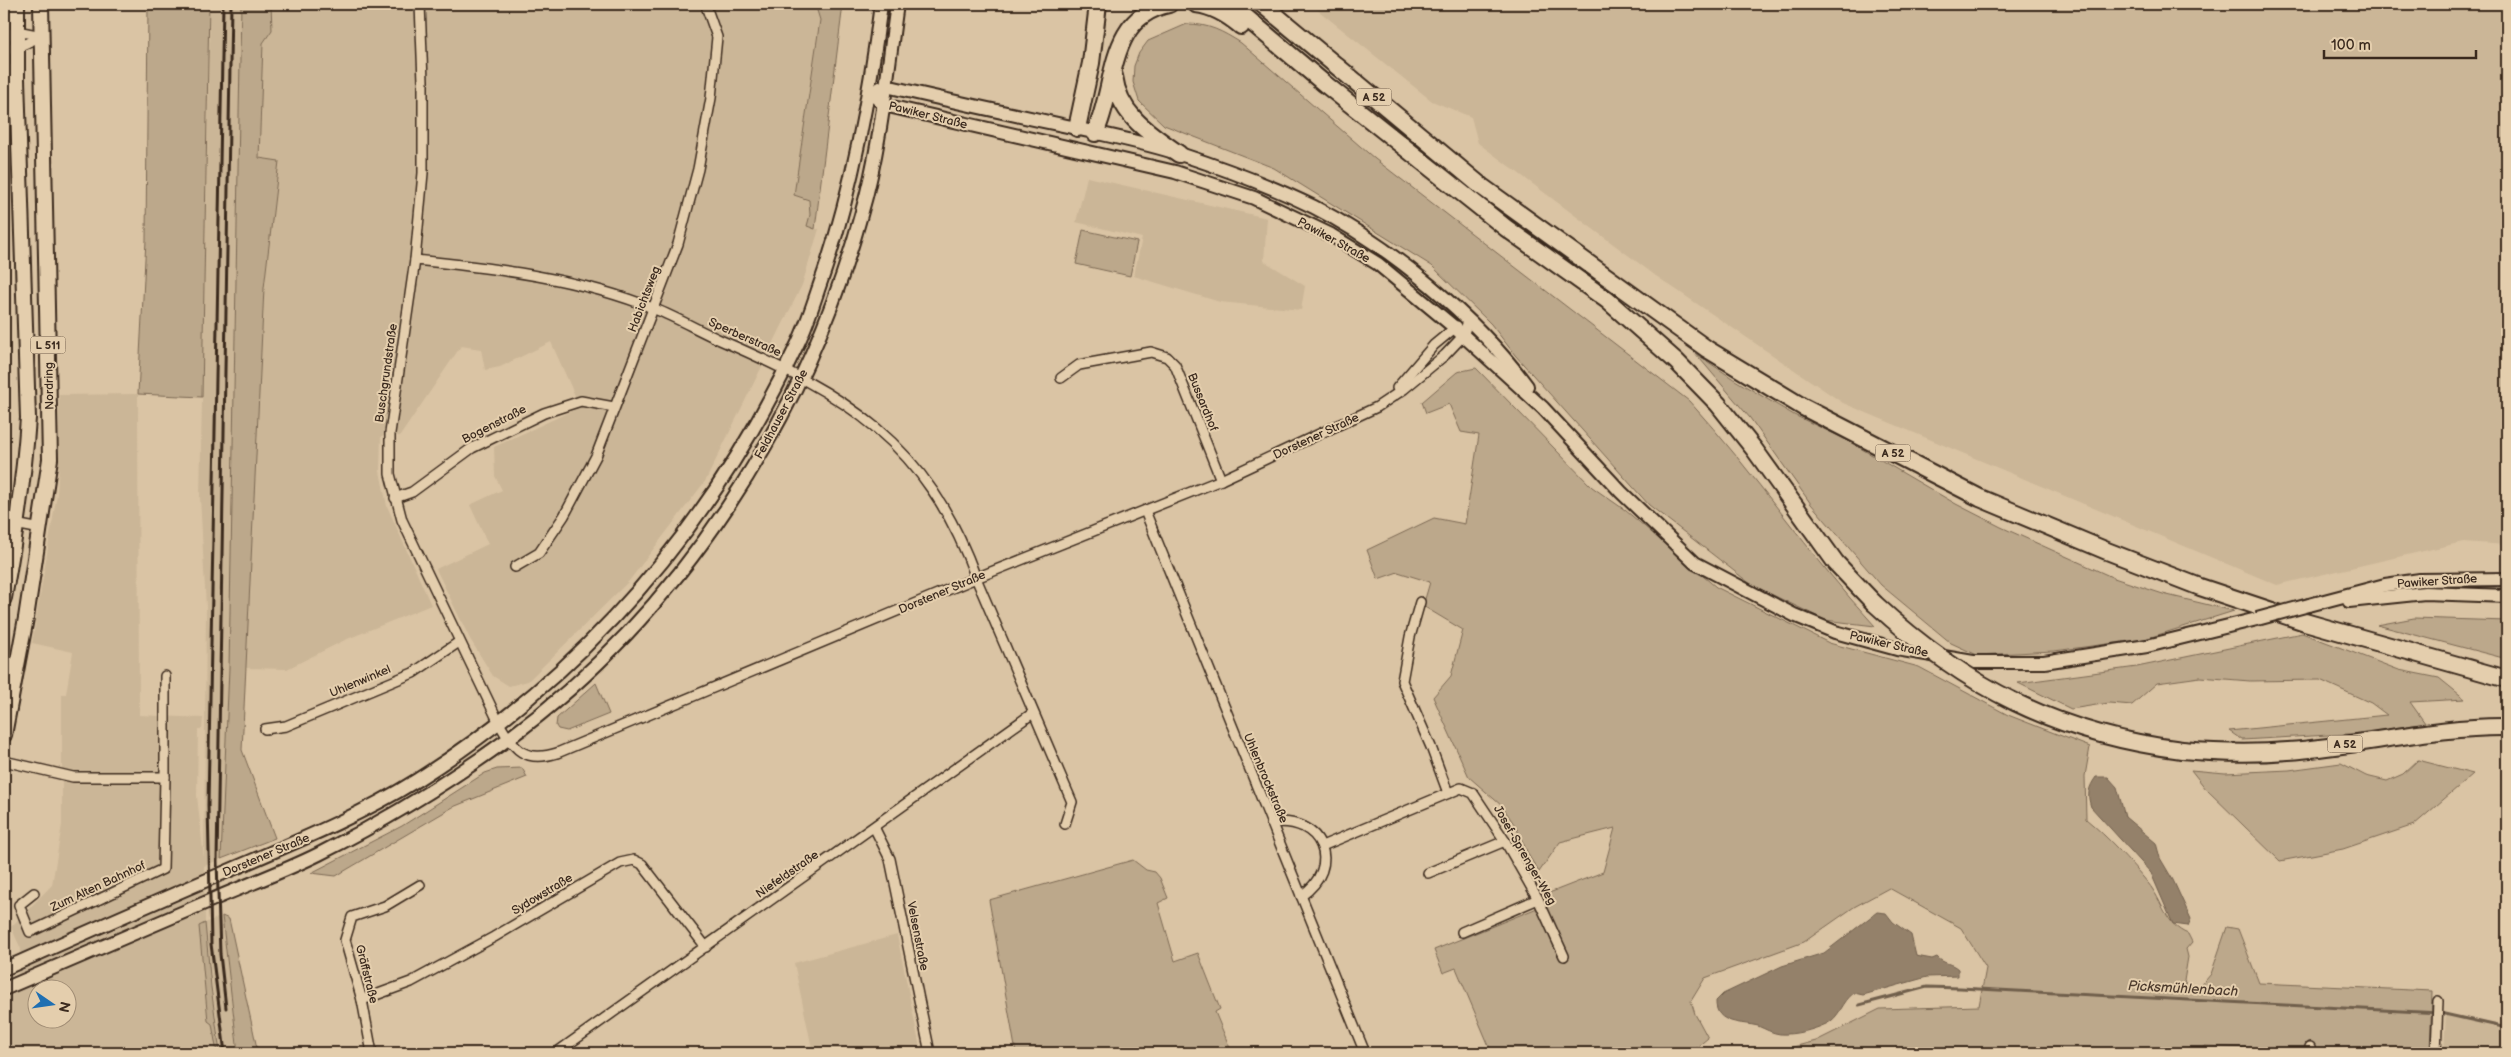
<svg xmlns="http://www.w3.org/2000/svg" width="2511" height="1057" font-family="'Balsamiq Sans',sans-serif">
	<style>
		.built { fill: #cbb697; fill-rule: evenodd }
		.green { fill: #bca88b; stroke: #7c6954 }
		.water { fill: #94816a; stroke: #705e4c }
		.lines { fill: none; stroke-linecap: round; stroke-linejoin: round }
		.stream { stroke: #705e4c; stroke-width: 3 }
		.street-casing { stroke: #3b2a1e; stroke-width: 12 }
		.secondary-casing { stroke: #3b2a1e; stroke-width: 16 }
		.primary-casing { stroke: #3b2a1e; stroke-width: 18 }
		.highway-casing { stroke: #3b2a1e; stroke-width: 20 }
		.street { stroke: #e4cead; stroke-width: 9 }
		.secondary { stroke: #e4cead; stroke-width: 12 }
		.primary { stroke: #e4cead; stroke-width: 14 }
		.highway { stroke: #e4cead; stroke-width: 16 }
		.rail { stroke: #3b2a1e; stroke-width: 3 }
		.secondary-bridge-casing { stroke: #3b2a1e; stroke-width: 16; stroke-linecap: butt }
		.highway-bridge-casing { stroke: #3b2a1e; stroke-width: 20; stroke-linecap: butt }
		.secondary-bridge { stroke: #e4cead; stroke-width: 12 }
		.highway-bridge { stroke: #e4cead; stroke-width: 16 }
		.labels { text-anchor: middle; stroke-width: 4; stroke-linejoin: round; paint-order: stroke }
		.shield { fill: #e4cead; stroke: #6e5b49; stroke-width: 1 }
		.shield-label { font-size: 11px; font-weight: bold; fill: #3b2a1e }
		.street-label { font-size: 12px; fill: #3b2a1e; stroke: #e4cead }
		.water-label { font-size: 14px; font-style: italic; fill: #4d3b2d; stroke: #e4cead }
	</style>
	<rect width="100%" height="100%" fill="#dac4a4"/>
	<filter id="ink" filterUnits="userSpaceOnUse"><feTurbulence type="fractalNoise" baseFrequency=".02" numOctaves="2"/><feDisplacementMap in="SourceGraphic" scale="10" xChannelSelector="R" yChannelSelector="G"/><feConvolveMatrix kernelMatrix="1 2 1 2 8 2 1 2 1" color-interpolation-filters="sRGB"/></filter>
	<g filter="url(#ink)">
		<g class="built">
			<path d="M210,4H241L229,668L221,859L204,866L205,923L222,916L238,1053H220L205,924L199,926L208,1021L212,1024L217,1053H4V999L16,993L21,949L11,927L52,885L62,825V694H66L73,652L32,643L57,494L59,463V395L138,394L139,715L203,718L202,729H198L197,796L204,859L206,607L200,497ZM38,990H68V1020H38Z"/>
			<polygon points="271,4 815,4 820,19 794,195 809,200 810,215 815,229 819,229 802,285 706,480 629,581 528,681 509,686 493,676 470,639 436,569 488,544 470,505 502,490 495,476 494,447 580,407 551,342 500,367 485,370 481,349 461,346 400,436 381,436 380,471 387,506 431,605 345,640 287,669 244,668 264,288 279,162 259,158 263,43 272,30"/>
			<polygon points="1310,4 2507,4 2507,545 2463,542 2277,585 1843,403 1656,276 1478,143 1471,117 1432,101"/>
			<polygon points="1087,177 1267,218 1264,261 1305,286 1301,310 1220,302 1134,276 1142,238 1076,222"/>
			<polygon points="897,935 921,1053 813,1053 794,963"/>
			<polygon points="2446,1013 2507,1031 2507,1053 2444,1053"/>
		</g>
		<g class="green">
			<polygon points="148,4 209,4 202,397 138,394 146,240"/>
			<polygon points="241,4 271,4 272,30 263,43 259,158 279,161 264,288 242,750 275,838 221,859 229,668"/>
			<polygon points="815,4 843,4 815,229 807,226 810,215 809,200 794,195 820,20"/>
			<path d="M1187,24C1209,24 1222,31 1241,43L1375,159L1689,401C1755,473 1809,555 1875,626L1825,620L1752,585L1649,505L1515,355L1491,324L1432,266L1274,168L1164,125L1139,101L1133,82L1134,66L1139,53L1148,41Z"/>
			<polygon points="1083,230 1137,242 1130,276 1076,264"/>
			<polygon points="1695,353 1735,380 1794,415 1843,438 1956,504 2001,527 2114,578 2163,594 2234,611 2145,639 2054,651 1977,655 1951,643 1881,585 1811,504 1750,418"/>
			<path d="M1476,368L1592,487L1625,510L1716,587L1829,643L1919,667L2008,715L2090,747L2085,776L2086,819C2109,838 2129,860 2148,883C2163,901 2165,925 2188,934L2192,942L2186,949L2188,957L2184,981L2190,988L2200,987L2211,974L2227,927L2238,929L2259,983L2432,991L2430,1053H2359L2204,1046L2203,1053H1770L1816,1041L1880,1009L1979,1006L1986,968L1961,928L1889,888L1854,907L1804,942L1705,978L1691,1001L1695,1014L1708,1038L1690,1053H1492L1456,968L1443,973L1434,950L1547,904L1544,895L1603,872L1615,828L1560,842L1539,872L1529,856L1516,827L1502,806L1469,777L1433,697L1451,676L1463,630L1423,606L1430,582L1398,572L1378,579L1367,550L1434,518L1465,524L1479,435L1461,432L1449,404L1426,413L1422,402L1457,372Z"/>
			<polygon points="2414,618 2507,621 2507,659 2377,625"/>
			<polygon points="2302,633 2399,670 2439,678 2465,699 2410,702 2425,723 2364,733 2242,740 2229,731 2387,715 2371,703 2320,680 2250,681 2200,677 2157,683 2132,705 2109,703 2071,709 2018,683 2137,667"/>
			<polygon points="596,683 609,714 567,731 558,729 556,726 557,718"/>
			<polygon points="2418,760 2473,774 2414,825 2343,849 2280,861 2206,789 2191,770 2225,773 2289,770 2341,763 2366,776 2387,781 2403,774"/>
			<polygon points="522,768 527,777 453,807 336,876 311,873 402,826 485,773 497,769"/>
			<polygon points="1133,860 1146,870 1155,872 1160,878 1168,898 1158,903 1175,961 1198,953 1220,1009 1215,1012 1232,1053 1016,1053 989,900"/>
			<polygon points="222,916 229,919 258,1053 238,1053"/>
			<polygon points="205,923 211,987 220,1053 217,1053 212,1024 208,1021 199,926"/>
		</g>
		<g class="water">
			<path d="M2096,777H2108L2117,787L2125,817L2156,843L2160,858L2173,880L2191,919L2188,926L2173,924L2151,873L2091,807C2087,795 2088,788 2096,777Z"/>
			<path d="M1877,912L1886,913L1893,922L1911,935L1916,956L1932,959L1937,957C1943,964 1952,963 1958,969V976L1927,977L1863,995L1854,993C1842,1001 1840,1018 1826,1024C1813,1030 1795,1035 1780,1034C1772,1033 1765,1029 1758,1026C1743,1022 1715,1025 1716,1001L1723,994L1782,966L1824,953Z"/>
		</g>
		<g class="lines">
			<polyline class="stream" points="1859,1005 1927,987 1960,988 2440,1013 2507,1028"/>
			<g class="street-casing">
				<g id="street">
					<path d="M420,4L423,81V173L415,260L390,433V474L402,520L499,723C514,750 525,763 557,753L976,578L1221,480L1377,407L1404,389L1445,355L1463,336L1468,321"/>
					<polyline points="4,36 17,31 42,36"/>
					<polyline points="4,50 18,47 42,36"/>
					<polyline points="4,66 17,79"/>
					<path d="M415,260C495,268 579,278 655,309C677,318 698,330 720,340C845,394 927,442 976,578L1072,802L1065,824"/>
					<polyline points="1061,378 1079,365 1151,352 1167,357 1175,365 1221,480"/>
					<polyline points="1397,388 1434,345 1457,326"/>
					<polyline points="395,498 412,492 472,448 544,413 581,401 614,407"/>
					<polyline points="1145,511 1365,1053"/>
					<polyline points="4,522 41,529"/>
					<polyline points="515,567 539,553 564,516 596,456 678,244 698,169 711,98 717,37 707,9"/>
					<polyline points="1420,602 1410,637 1402,681 1431,747 1448,793"/>
					<polyline points="265,729 286,726 413,673 459,642"/>
					<polyline points="4,761 73,777 165,777 165,676"/>
					<path d="M1271,823C1322,815 1344,867 1301,896"/>
					<polyline points="874,827 890,859 930,1053"/>
					<polyline points="1322,846 1461,788 1473,793 1505,841 1538,899 1564,956"/>
					<polyline points="1428,873 1505,841"/>
					<polyline points="34,893 19,905 30,932 163,869 165,777"/>
					<polyline points="1462,932 1538,899"/>
					<polyline points="362,1000 411,982 494,937 620,863 634,860 642,864 706,947"/>
					<polyline points="372,1053 362,1000 345,940 352,917 385,906 420,885"/>
					<polyline points="556,1053 1033,713"/>
					<polyline points="2310,1053 2310,1047"/>
					<polyline points="2436,1053 2438,1001"/>
				</g>
			</g>
			<g class="secondary-casing">
				<g id="secondary">
					<path d="M880,88L886,86C946,100 1006,113 1067,126C1104,135 1144,142 1180,154C1226,169 1271,186 1314,207C1390,246 1476,317 1527,386"/>
					<polyline points="869,91 884,105 1175,172 1254,198 1331,235 1378,264 1454,327 1543,408 1621,492 1695,563 1794,615 1835,632 1897,649 1973,662 2044,662 2147,646 2257,619"/>
					<polyline points="2349,601 2425,593 2507,596"/>
					<polyline points="2309,605 2385,585 2420,580 2507,579"/>
					<path d="M4,969C78,936 153,903 228,871C293,843 358,817 417,780C587,672 713,524 798,343C806,326 812,308 818,290C851,198 869,101 881,4"/>
					<path d="M4,989C74,959 144,929 214,899C249,884 285,871 319,854C385,821 449,782 508,739C680,613 805,419 861,215C881,146 887,75 897,4"/>
				</g>
			</g>
			<g class="primary-casing">
				<g id="primary">
					<path d="M4,598C15,538 24,479 28,418L17,79V4"/>
					<polyline points="4,735 26,618 50,459 41,4"/>
				</g>
			</g>
			<g class="highway-casing">
				<g id="highway">
					<path d="M1196,4C1213,6 1228,15 1241,26"/>
					<polyline points="1230,4 1325,84 1506,228 1607,300 1676,361 1718,404 1754,449 1836,563 1874,603"/>
					<polyline points="1262,4 1481,186 1707,349 1803,407 1980,498 2107,551 2200,587 2305,622 2507,679"/>
					<path d="M1114,76C1119,115 1149,133 1179,154"/>
					<polyline points="1077,128 1091,63 1098,4"/>
					<path d="M1095,133C1117,87 1106,17 1169,4"/>
					<path d="M2182,750C2217,753 2253,754 2288,751C2361,746 2434,726 2507,727"/>
				</g>
			</g>
			<use href="#street" class="street"/>
			<use href="#secondary" class="secondary"/>
			<use href="#primary" class="primary"/>
			<use href="#highway" class="highway"/>
			<g class="rail">
				<polyline points="223,4 208,805 211,944 225,1053"/>
				<polyline points="226,1008 220,954 217,861 231,4"/>
			</g>
			<g class="secondary-bridge-casing">
				<polyline id="secondary-bridge" points="2257,619 2309,605"/>
			</g>
			<g class="highway-bridge-casing">
				<path id="highway-bridge" d="M1874,603C1966,688 2057,734 2182,750"/>
			</g>
			<use href="#secondary-bridge" class="secondary-bridge"/>
			<use href="#highway-bridge" class="highway-bridge"/>
		</g>
	</g>
	<g class="labels">
		<g class="shield">
			<rect x="1356.5" y="88.5" width="35" height="17" rx="4"/>
			<rect x="30.5" y="336.5" width="35" height="17" rx="4"/>
			<rect x="1875.5" y="444.5" width="35" height="17" rx="4"/>
			<rect x="2327.5" y="735.5" width="35" height="17" rx="4"/>
		</g>
		<g class="shield-label">
			<text x="1374" y="101">A 52</text>
			<text x="48" y="349">L 511</text>
			<text x="1893" y="457">A 52</text>
			<text x="2345" y="748">A 52</text>
		</g>
		<g class="street-label">
			<text transform="translate(928 115) rotate(14)" y="4">Pawiker Straße</text>
			<text transform="translate(1334 240) rotate(29)" y="4">Pawiker Straße</text>
			<text transform="translate(644 299) rotate(-69)" y="4">Habichtsweg</text>
			<text transform="translate(745 337) rotate(24)" y="4">Sperberstraße</text>
			<text transform="translate(386 373) rotate(-82)" y="4">Buschgrundstraße</text>
			<text transform="translate(49 386) rotate(-91)" y="4">Nordring</text>
			<text transform="translate(1203 402) rotate(68)" y="4">Bussardhof</text>
			<text transform="translate(781 414) rotate(-62)" y="4">Feldhauser Straße</text>
			<text transform="translate(494 424) rotate(-27)" y="4">Bogenstraße</text>
			<text transform="translate(1316 436) rotate(-25)" y="4">Dorstener Straße</text>
			<text transform="translate(2437 581) rotate(-4)" y="4">Pawiker Straße</text>
			<text transform="translate(942 592) rotate(-23)" y="4">Dorstener Straße</text>
			<text transform="translate(1889 644) rotate(13)" y="4">Pawiker Straße</text>
			<text transform="translate(360 681) rotate(-23)" y="4">Uhlenwinkel</text>
			<text transform="translate(1266 778) rotate(67)" y="4">Uhlenbrockstraße</text>
			<text transform="translate(266 855) rotate(-23)" y="4">Dorstener Straße</text>
			<text transform="translate(1525 855) rotate(60)" y="4">Josef-Sprenger-Weg</text>
			<text transform="translate(787 874) rotate(-35)" y="4">Niefeldstraße</text>
			<text transform="translate(98 886) rotate(-25)" y="4">Zum Alten Bahnhof</text>
			<text transform="translate(542 894) rotate(-31)" y="4">Sydowstraße</text>
			<text transform="translate(918 936) rotate(79)" y="4">Velsenstraße</text>
			<text transform="translate(367 974) rotate(76)" y="4">Gräffstraße</text>
		</g>
		<g class="water-label">
			<text transform="translate(2183 988) rotate(3)" y="5">Picksmühlenbach</text>
		</g>
	</g>
	<rect width="2511" height="1057" fill="none" stroke="#e4cead" stroke-width="20"/>
	<rect x="10" y="10" width="2491" height="1037" fill="none" stroke="#3b2a1e" stroke-width="2" filter="url(#ink)"/>
	<g transform="translate(52 1004) rotate(103)"><circle r="24" fill="#e4cead" stroke="#a08c74"/>
	<path d="M0-4L9 19L0 12L-9 19Z" fill="#1f6fb2"/>
	<text y="-8" font-size="14" font-weight="bold" text-anchor="middle" fill="#3b2a1e">N</text>
	</g>
	<path d="M2324 50v8h152v-8" fill="none" stroke="#3b2a1e" stroke-width="2.5"/>
	<text x="2331" y="50" font-size="15" fill="#3b2a1e" stroke="#e4cead" stroke-width="4" paint-order="stroke">100 m</text>
</svg>
